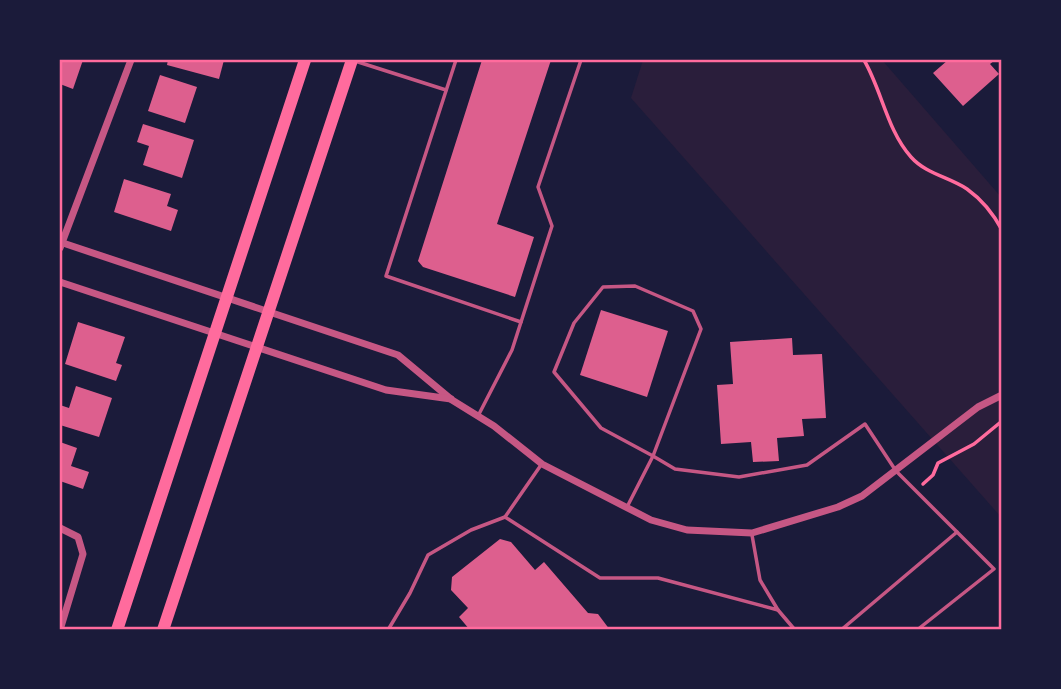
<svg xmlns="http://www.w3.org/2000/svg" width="1061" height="689" font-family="'Source Serif 4',serif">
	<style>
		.green { fill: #2a1e3b }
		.building { fill: #dd5f8e }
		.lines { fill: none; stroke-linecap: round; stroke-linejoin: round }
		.path { stroke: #ff6b9d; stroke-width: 3.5 }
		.service { stroke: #c65784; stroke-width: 3.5 }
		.minor { stroke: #c65784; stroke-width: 7 }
		.primary { stroke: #ff6b9d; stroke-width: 12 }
		.neatline { fill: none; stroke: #ff6b9d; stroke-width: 2.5 }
	</style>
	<rect width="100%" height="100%" fill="#1b1b3a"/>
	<polygon class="green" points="643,60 882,60 1001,197 1001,517 631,98"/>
	<g class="building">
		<polygon points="60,60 83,60 73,89 60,84"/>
		<polygon points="168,60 224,60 219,79 167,65"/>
		<polygon points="482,60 551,60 497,224 534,237 515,297 423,267 418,261"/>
		<polygon points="948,60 995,60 990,64 999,74 963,106 933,73"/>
		<polygon points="160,75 197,87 185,123 148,111"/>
		<polygon points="143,124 194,140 182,178 143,165 149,146 137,142"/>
		<polygon points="124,179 171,194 167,206 178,210 171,231 114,212"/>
		<polygon points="601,310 668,331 647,397 580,375"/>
		<polygon points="78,322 125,337 116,363 122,365 116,381 65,364"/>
		<polygon points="792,338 793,355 822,354 826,418 802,419 804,436 777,438 779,461 753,462 751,442 721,444 717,385 733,384 730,342"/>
		<polygon points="76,386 112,398 99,437 60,425 60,405 69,408"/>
		<polygon points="60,442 77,448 71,466 89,472 83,489 60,481"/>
		<polygon points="500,539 511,542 535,570 544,562 588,613 598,614 610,630 470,630 459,617 468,608 451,590 452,577"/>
	</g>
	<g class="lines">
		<g class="path">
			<path d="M864,60C882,91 887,130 911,157C926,174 949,177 967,189C981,199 994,215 1002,230"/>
			<polyline points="923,484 933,475 938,463 974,444 1002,421"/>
		</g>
		<g class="service">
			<polyline points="456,60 386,276 521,322"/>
			<polyline points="355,61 446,90"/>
			<polyline points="478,416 512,350 552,226 538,187 581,60"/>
			<polyline points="541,465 505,517 600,578 658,578 778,610 760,580 752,535"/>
			<polyline points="627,507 653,456 601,428 554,372 574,323 603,287 635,286 693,311 701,329 653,456 675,469 739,477 807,465 865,424 896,471 994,569 917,630"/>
			<polyline points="778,610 795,630"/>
			<polyline points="388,630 410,593 428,555 471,530 505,517"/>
			<polyline points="841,630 957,532"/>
		</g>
		<g class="minor">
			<polyline points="60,242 398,355 452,400 494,426 542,464 651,520 687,530 752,533 838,507 862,496 978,407 1002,395"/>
			<polyline points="60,248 131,60"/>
			<polyline points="60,282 386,390 451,399"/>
			<polyline points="60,528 78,537 83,554 60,630"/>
		</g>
		<g class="primary">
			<polyline points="117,630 305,60"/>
			<polyline points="163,630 352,60"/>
		</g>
	</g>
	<rect width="1061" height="689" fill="none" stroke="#1b1b3a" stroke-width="122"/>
	<rect x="61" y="61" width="939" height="567" class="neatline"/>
</svg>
